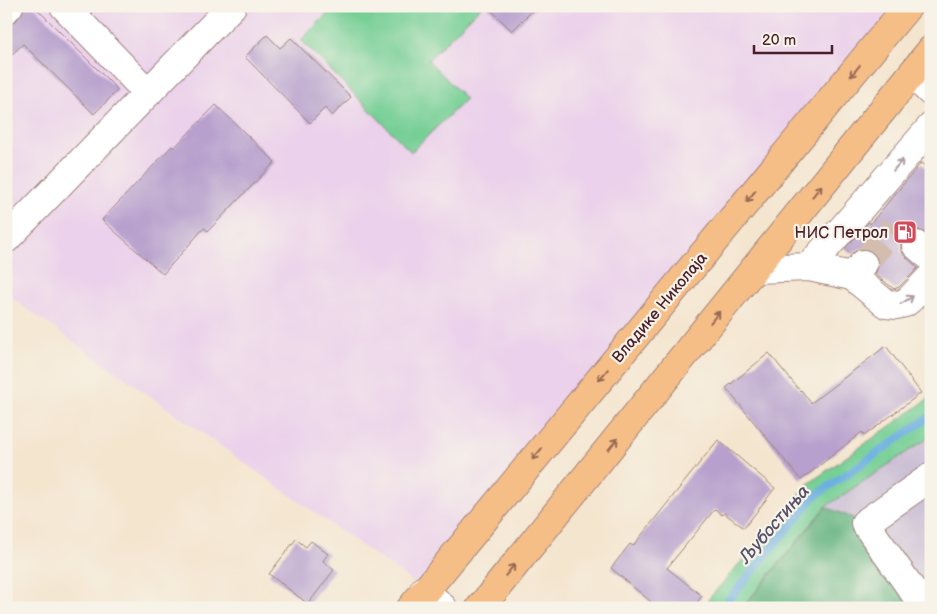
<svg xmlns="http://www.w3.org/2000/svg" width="937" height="614" font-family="'Balsamiq Sans',sans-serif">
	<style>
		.built { fill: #ebd1eb }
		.industrial { fill: #cbbfd5 }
		.green { fill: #76cf95; stroke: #607760 }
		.forest { fill: #60b27e; stroke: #556854 }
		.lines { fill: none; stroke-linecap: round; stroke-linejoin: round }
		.stream { stroke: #6cafe1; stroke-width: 8 }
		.building { fill: #b7a0cd }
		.minor-tunnel { stroke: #d2bdae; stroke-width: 28; stroke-dasharray: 28 14; stroke-linecap: butt }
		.minor-casing { stroke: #9f827d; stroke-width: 30 }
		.major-casing { stroke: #9f827d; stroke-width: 30 }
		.minor { stroke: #fff; stroke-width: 28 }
		.major { stroke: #f6be87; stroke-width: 28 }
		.oneway { stroke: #976754 }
		.oneway2 { stroke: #ae9aa0 }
		.labels { text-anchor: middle; stroke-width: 4.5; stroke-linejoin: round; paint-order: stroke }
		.poi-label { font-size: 16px; fill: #4a1f2b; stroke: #f7f3e8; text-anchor: end }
		.street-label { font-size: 16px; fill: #4a1f2b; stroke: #f7f3e8 }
		.water-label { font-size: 18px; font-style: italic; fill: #56516b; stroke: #f7f3e8 }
	</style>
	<rect width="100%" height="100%" fill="#f7f3e8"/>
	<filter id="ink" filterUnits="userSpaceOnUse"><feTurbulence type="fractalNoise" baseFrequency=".02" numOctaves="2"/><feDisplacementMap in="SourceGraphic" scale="10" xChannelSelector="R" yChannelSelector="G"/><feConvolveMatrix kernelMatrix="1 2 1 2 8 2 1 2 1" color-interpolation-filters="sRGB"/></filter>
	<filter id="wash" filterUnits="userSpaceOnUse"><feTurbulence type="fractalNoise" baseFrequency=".0096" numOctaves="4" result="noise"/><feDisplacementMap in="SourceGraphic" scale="20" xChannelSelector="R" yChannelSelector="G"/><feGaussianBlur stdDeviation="1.12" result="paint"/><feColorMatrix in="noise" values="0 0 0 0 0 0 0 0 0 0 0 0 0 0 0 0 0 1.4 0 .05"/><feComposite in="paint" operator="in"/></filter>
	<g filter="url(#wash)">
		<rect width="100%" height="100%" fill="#f4e5cf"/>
		<polygon class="built" points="6,6 908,6 424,590 6,294"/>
		<polygon class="industrial" points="931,416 931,608 743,608 825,507"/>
		<g class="green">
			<polygon points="335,6 482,6 428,60 466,99 411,152 301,40"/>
			<polygon points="931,397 931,436 825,507 742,608 701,608 808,484"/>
		</g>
		<polygon class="forest" points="826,507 865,523 925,608 743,608"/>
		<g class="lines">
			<polyline class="stream" points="722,608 815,496 931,416"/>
		</g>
		<g id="blocks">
			<g class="building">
				<polygon points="25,6 34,6 118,90 94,114 23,44 6,60 6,25 17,20"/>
				<polygon points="487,6 537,6 512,31"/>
				<polygon points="267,35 280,48 291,38 351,97 332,116 325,108 310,123 245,57"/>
				<polygon points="216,105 275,162 208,231 204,228 163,274 102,220 172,146 174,148"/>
				<polygon points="921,163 931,171 931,227 926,233 918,230 911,230 904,235 901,243 901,251 906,257 918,268 899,287 894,289 875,274 878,267 878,260 873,252 866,249 859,249 851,254 845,249 869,222 870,224"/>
				<polygon points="886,346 921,393 864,436 862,432 801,480 726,388 769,353 800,391 801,390 811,403"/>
				<polygon points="718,440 775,488 744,528 724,513 722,515 715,509 667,568 702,596 693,608 658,608 611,568 630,544 633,546"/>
				<polygon points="296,539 306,547 311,541 328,554 323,561 334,570 308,604 269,574"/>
			</g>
		</g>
	</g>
	<g filter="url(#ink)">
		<use href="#blocks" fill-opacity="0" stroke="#9f827d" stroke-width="1"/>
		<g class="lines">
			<polyline class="minor-tunnel" points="863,264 894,227"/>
			<g class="minor-casing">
				<g id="minor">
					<polyline points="64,6 148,93"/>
					<polyline points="6,9 9,6"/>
					<polyline points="912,74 931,92"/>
					<polyline points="6,239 232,6"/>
					<polyline points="916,245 931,258"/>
					<polyline points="809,267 931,127"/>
					<polyline points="754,269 809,267 852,276 863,264"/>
					<polyline points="852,276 886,304 897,305 905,303 910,299 931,277"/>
					<polyline points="424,590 443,608"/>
					<polyline points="925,608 865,523 931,477"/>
				</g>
			</g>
			<g class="major-casing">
				<g id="major">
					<polyline points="411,608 908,6"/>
					<polyline points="480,608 931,50"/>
				</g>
			</g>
			<use href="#minor" class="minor"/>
			<use href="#major" class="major"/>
		</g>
		<defs><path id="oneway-shaft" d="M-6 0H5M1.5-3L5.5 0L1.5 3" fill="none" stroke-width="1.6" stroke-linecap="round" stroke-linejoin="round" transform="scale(1.25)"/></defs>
		<g class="oneway">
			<use href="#oneway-shaft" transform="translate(855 71) rotate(130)"/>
			<use href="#oneway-shaft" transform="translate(817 191) rotate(-51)"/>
			<use href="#oneway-shaft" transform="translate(751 196) rotate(130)"/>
			<use href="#oneway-shaft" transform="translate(715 317) rotate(-51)"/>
			<use href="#oneway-shaft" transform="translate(603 375) rotate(130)"/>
			<use href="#oneway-shaft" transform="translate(613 444) rotate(-51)"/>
			<use href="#oneway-shaft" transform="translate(537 454) rotate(130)"/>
			<use href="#oneway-shaft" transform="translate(510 570) rotate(-51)"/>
		</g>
		<g class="oneway2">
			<use href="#oneway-shaft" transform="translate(898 165) rotate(-50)"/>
			<use href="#oneway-shaft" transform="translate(907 300) rotate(-32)"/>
		</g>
	</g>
	<defs>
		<g id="fuel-square" transform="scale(1.25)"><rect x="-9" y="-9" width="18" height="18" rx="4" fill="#d1495b" stroke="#f7f3e8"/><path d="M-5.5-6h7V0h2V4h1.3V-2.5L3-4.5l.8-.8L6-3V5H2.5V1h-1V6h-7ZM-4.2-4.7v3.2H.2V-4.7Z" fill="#fff"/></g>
	</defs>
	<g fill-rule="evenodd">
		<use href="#fuel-square" x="905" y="232"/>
	</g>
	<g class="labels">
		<g class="poi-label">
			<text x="888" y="238">НИС Петрол</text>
		</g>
		<g class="street-label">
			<text transform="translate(659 307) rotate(-50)" y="6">Владике Николаја</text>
		</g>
		<g class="water-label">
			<text transform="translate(774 524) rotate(-49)" y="6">Љубостиња</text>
		</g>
	</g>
	<rect width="937" height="614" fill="none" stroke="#f7f3e8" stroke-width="25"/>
	<path d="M754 45v8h78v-8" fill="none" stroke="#4a1f2b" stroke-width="2.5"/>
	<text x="762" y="45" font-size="15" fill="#4a1f2b" stroke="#f7f3e8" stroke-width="4" paint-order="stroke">20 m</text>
</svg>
